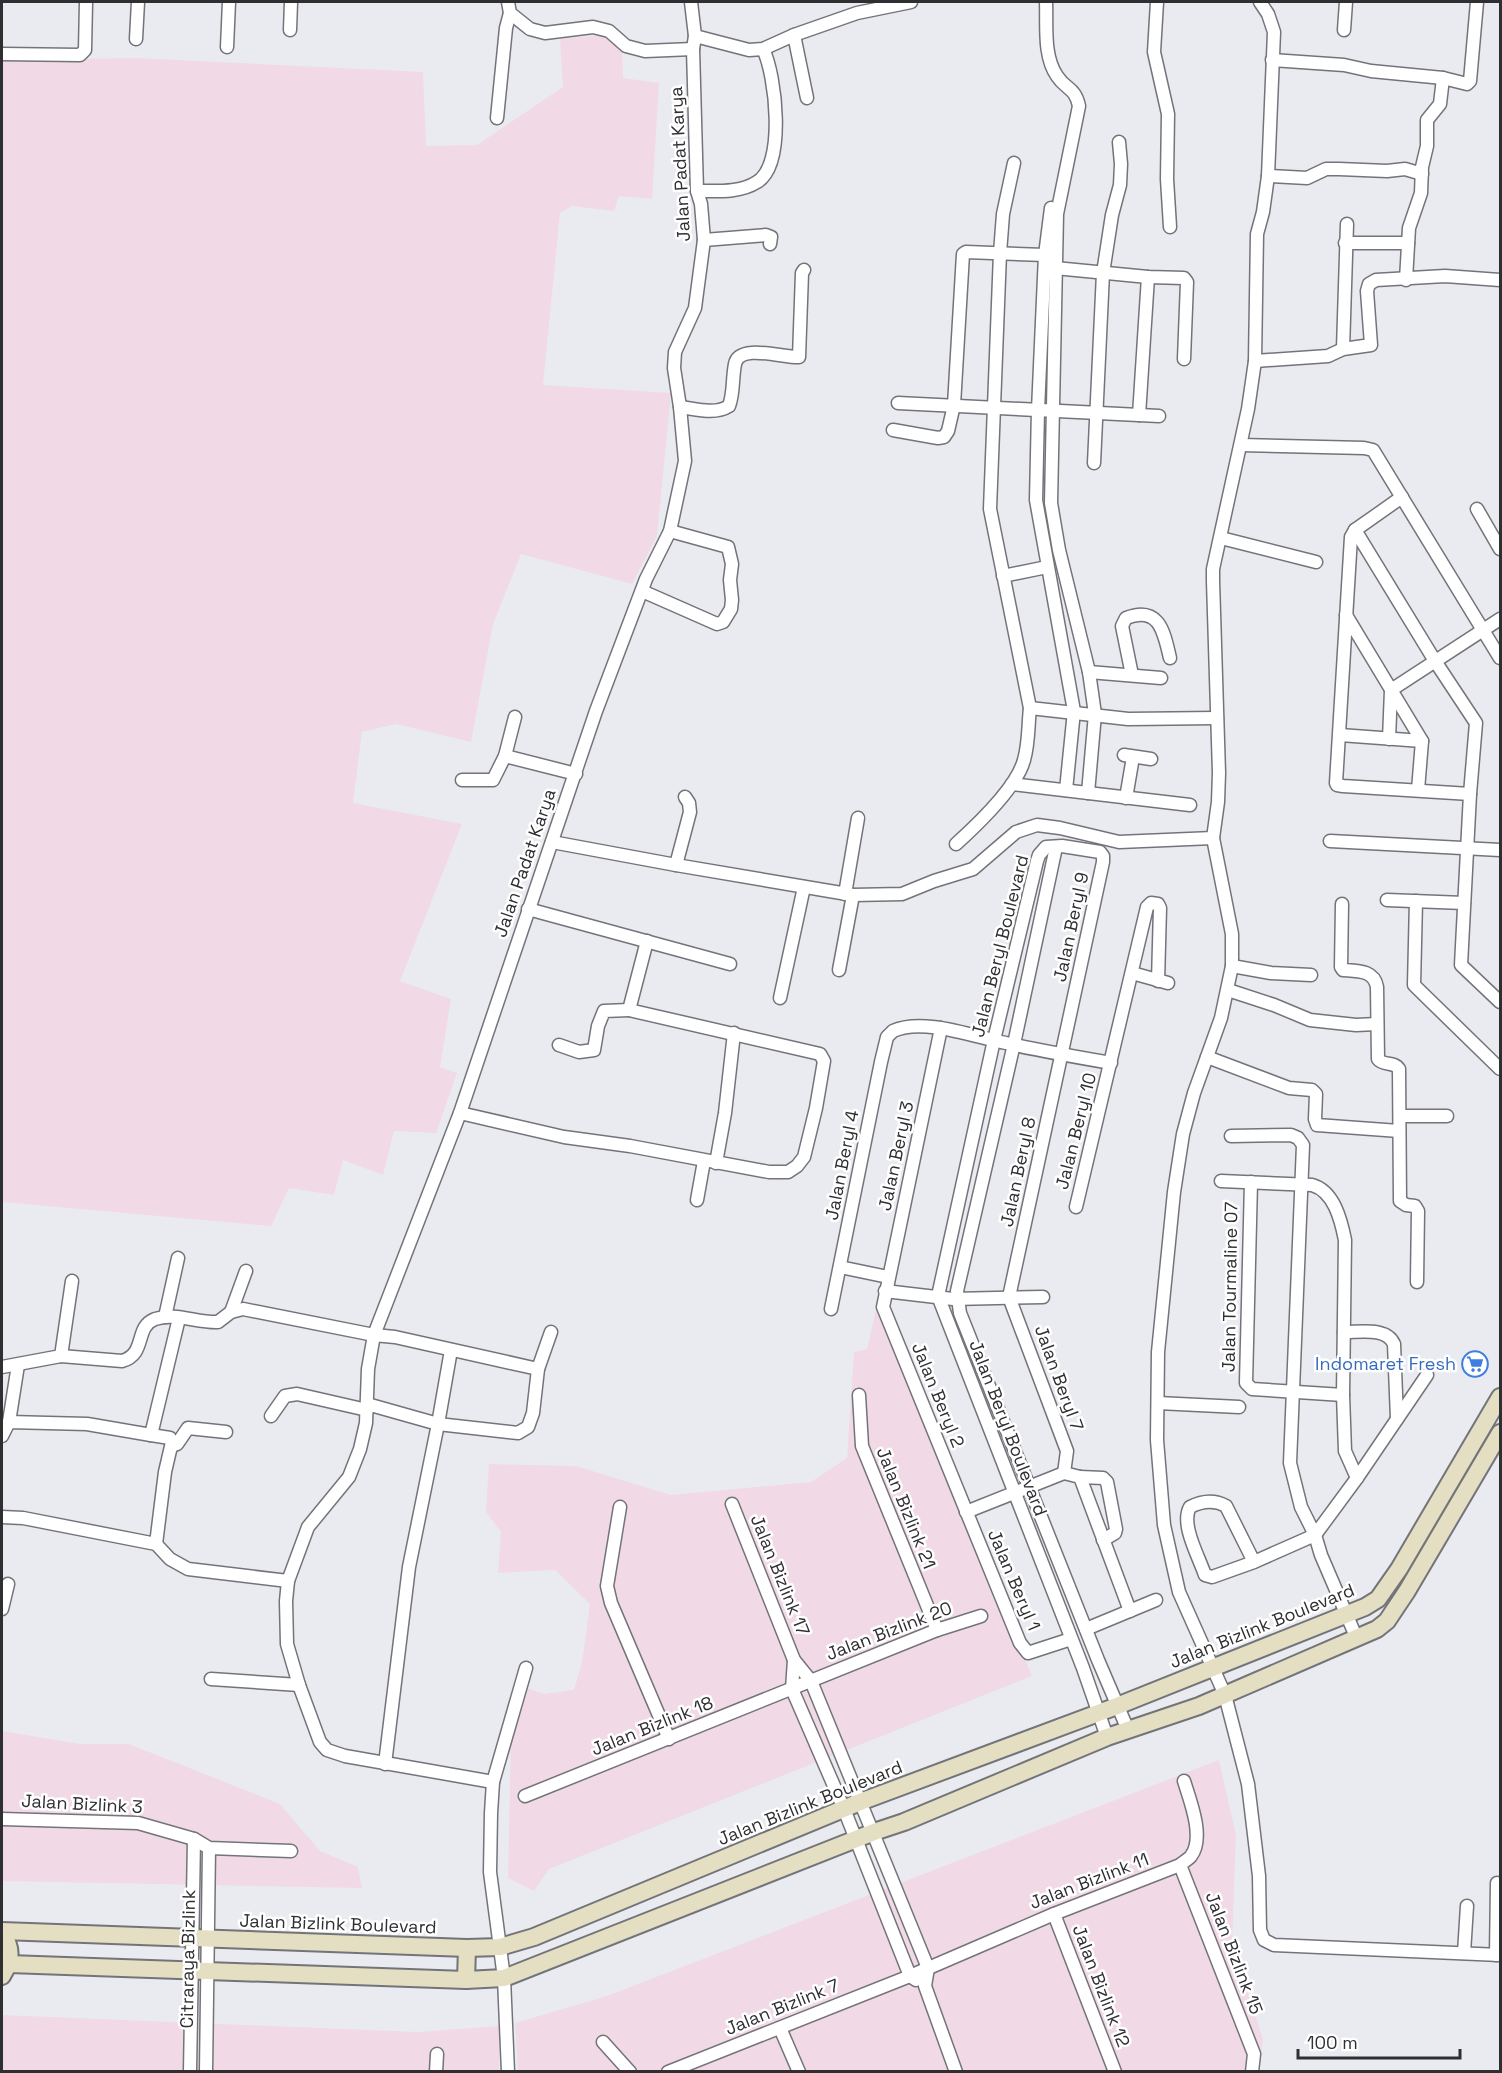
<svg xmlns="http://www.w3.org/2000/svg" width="1502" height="2073" font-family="'Space Grotesk',sans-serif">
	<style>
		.industrial { fill: #f1dae6 }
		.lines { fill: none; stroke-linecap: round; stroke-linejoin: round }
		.street-casing { stroke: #737479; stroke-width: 15 }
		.secondary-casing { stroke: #737479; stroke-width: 20 }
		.street { stroke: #fff; stroke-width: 12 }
		.secondary { stroke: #e4dec2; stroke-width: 16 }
		.labels { text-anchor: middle; stroke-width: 5; stroke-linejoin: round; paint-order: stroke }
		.street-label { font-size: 18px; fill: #2f2f32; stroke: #fff }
		.shop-label { font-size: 18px; fill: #366cbe; stroke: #fff; text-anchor: end }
	</style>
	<rect width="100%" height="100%" fill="#eaebf1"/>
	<g class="industrial">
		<polygon points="605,35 622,50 623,78 659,83 652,199 619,196 614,211 572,206 560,213 543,385 671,393 657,536 632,584 521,554 493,624 471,742 396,724 362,732 353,803 462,824 400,981 451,999 440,1067 457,1073 436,1133 394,1131 383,1175 343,1160 334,1195 289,1188 271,1226 2,1202 2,60 137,58 423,72 426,146 477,145 563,87 560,39"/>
		<polygon points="876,1309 1032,1676 549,1869 534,1891 508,1878 511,1727 524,1687 544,1694 574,1690 582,1662 590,1604 555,1570 498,1573 501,1532 486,1512 489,1464 576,1466 671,1495 811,1482 847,1458 854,1352 867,1349"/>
		<polygon points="2,1731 80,1744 129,1744 280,1804 320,1851 358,1867 362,1888 2,1881"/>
		<polygon points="1219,1760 1236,1835 1232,1945 1263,2039 1259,2071 518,2070 515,2023 607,1996"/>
		<polygon points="2,2015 418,2032 499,2026 499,2071 2,2072"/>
	</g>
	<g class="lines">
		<g class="street-casing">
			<g id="street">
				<polyline points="508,2 510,13 530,29 545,33 593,27 609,31 626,46 645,51 693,49"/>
				<path d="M1046,2C1047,25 1043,56 1057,76C1066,90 1075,87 1079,106L1057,214L1051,503L1059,550L1089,672L1095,714L1088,793"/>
				<polyline points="1157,2 1154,52 1168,114 1167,179 1170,227"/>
				<polyline points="1260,2 1268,14 1274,32 1268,176 1263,212 1257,234 1255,361 1248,409 1213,569 1213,581 1219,773 1218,802 1213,838 1232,934 1232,966 1221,1018 1194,1093 1183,1134 1174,1192 1158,1352 1157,1440 1164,1525 1179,1592 1225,1695 1248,1784 1259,1876 1260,1930 1264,1940 1274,1945 1500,1955"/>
				<polyline points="290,30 291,2"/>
				<polyline points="1344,30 1346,2"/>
				<polyline points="794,35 807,98"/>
				<polyline points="695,36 749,50 763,49 794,35 857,13 911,2"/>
				<polyline points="136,39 138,2"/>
				<polyline points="227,47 229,2"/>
				<polyline points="2,54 80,55 85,50 86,2"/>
				<polyline points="1272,60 1344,65 1371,71 1443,78"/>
				<polyline points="497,118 506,28 510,13"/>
				<polyline points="1268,176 1307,178 1326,169 1339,169 1387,171 1405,169 1422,174"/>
				<path d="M697,191C717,191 740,193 757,182C786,165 776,75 763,49"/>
				<polyline points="1051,208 1045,255 1038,410 1036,500 1074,711 1066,790"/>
				<polyline points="704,240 766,235 771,237 770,244"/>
				<polyline points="1345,243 1408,243"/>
				<polyline points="1055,268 1148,277 1184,278 1187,282 1184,359"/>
				<polyline points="1406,280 1409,228 1421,193 1422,167 1427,146 1427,120 1440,104 1443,78 1467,84 1470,81 1477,2"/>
				<polyline points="1343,349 1347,224"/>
				<polyline points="1255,361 1328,356 1343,349 1371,345 1367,291 1369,284 1376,280 1445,276 1500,280"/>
				<polyline points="898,403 1159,416"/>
				<path d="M680,407C696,409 715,415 729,406C734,393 732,379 735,364C739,343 784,358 799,357L802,273L804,270"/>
				<polyline points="1139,415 1148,277"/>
				<polyline points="893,430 938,438 944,437 948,431 954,405 963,254 966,252 1045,255"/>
				<polyline points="1241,445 1364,448 1373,450 1500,658"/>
				<polyline points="1094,463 1103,273 1112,215 1120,185 1121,164 1119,142"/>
				<polyline points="1402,497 1355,530 1351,537 1336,783 1337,785 1343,786 1470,794"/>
				<polyline points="1477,509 1500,549"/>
				<polyline points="1355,530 1435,661 1476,723 1470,794 1461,965 1500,1002"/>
				<polyline points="1221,538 1316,562"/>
				<polyline points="1003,576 1047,567"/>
				<polyline points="642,591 717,624 723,622 731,609 732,600 730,580 732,564 728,547 670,531"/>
				<polyline points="1346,615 1422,741 1418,790"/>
				<polyline points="1089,672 1161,678"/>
				<path d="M1132,675L1122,626L1126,618C1160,605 1164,633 1170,658"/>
				<polyline points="1030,708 1128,719 1217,718"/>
				<polyline points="1340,735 1422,741"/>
				<polyline points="1389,739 1391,690 1500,619"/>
				<polyline points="1124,755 1151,759"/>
				<polyline points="505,756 515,717"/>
				<polyline points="462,780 493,780 505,756 576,774"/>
				<polyline points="1012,784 1190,805"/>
				<polyline points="1126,798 1133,757"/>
				<polyline points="1330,841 1500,850"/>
				<polyline points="552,842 676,865 853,895 902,894 934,881 973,869 1016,832 1037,825 1060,828 1119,842 1213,838"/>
				<path d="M956,844C977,825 1017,787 1024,760C1029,743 1028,725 1030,708L990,509L1000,253L1003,214L1014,163"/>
				<polyline points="1056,847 1014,1044 957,1291 960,1313 1098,1660 1128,1730"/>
				<polyline points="676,865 690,812 689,803 685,797"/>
				<polyline points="845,894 858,818"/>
				<polyline points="1387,900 1464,903"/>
				<polyline points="1416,901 1414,985 1500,1069"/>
				<path d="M1342,904L1341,967L1343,970C1358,971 1374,970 1377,987L1378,1059C1383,1066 1394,1061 1399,1069L1400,1201L1406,1205L1415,1206L1418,1211L1417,1282"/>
				<polyline points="528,909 730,964"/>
				<polyline points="1232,966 1271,973 1311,975"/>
				<polyline points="839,970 853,895"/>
				<polyline points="1132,973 1168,983"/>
				<polyline points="1228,990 1274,1005 1310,1020 1356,1025 1377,1024"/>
				<polyline points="780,998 804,887"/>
				<polyline points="941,1028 883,1307 1020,1643 1028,1653 1071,1639"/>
				<polyline points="559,1045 579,1052 594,1050 598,1026 604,1011 629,1010"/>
				<polyline points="1207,1057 1289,1088 1312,1090 1316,1094 1315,1119 1317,1125 1399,1131"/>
				<polyline points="460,1113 564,1137 630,1146 769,1172 788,1172 797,1166 804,1157 816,1108 824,1061 820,1054 629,1010 647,941"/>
				<polyline points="1400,1116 1447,1116"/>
				<polyline points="1231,1136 1291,1135 1298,1138 1303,1145 1290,1463 1301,1507 1315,1535 1321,1555 1357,1639"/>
				<polyline points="716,1163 725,1113 734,1033"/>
				<path d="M1221,1181L1312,1185C1334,1191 1341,1220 1345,1240L1343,1395L1345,1451L1357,1478"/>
				<polyline points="1251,1182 1246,1383 1252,1389 1343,1395"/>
				<polyline points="697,1200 704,1161"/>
				<polyline points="1076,1207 1147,907 1151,903 1158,904 1160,908 1158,981"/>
				<polyline points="840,1267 888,1277"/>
				<polyline points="885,1291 953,1299 1043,1297"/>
				<path d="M831,1309L881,1062L887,1037L893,1031C923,1017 975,1037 1006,1043C1041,1051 1076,1057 1111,1063"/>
				<polyline points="231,1312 246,1271"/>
				<polyline points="165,1317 178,1258"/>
				<path d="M1344,1332C1360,1332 1387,1327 1394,1344L1397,1419"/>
				<polyline points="61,1356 72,1281"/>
				<path d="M2,1367L61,1356L122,1361C147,1354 134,1327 155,1319C175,1312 197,1323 218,1322L231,1312L243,1309L374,1335L460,1113L596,711L646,579L670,531L685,461L680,407L674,368L675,352L695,308L704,240L701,204L697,191L693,49L695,36L691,2"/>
				<polyline points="859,1395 862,1446 937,1630"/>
				<polyline points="1158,1403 1239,1407"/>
				<polyline points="367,1404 438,1424 518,1433 528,1427 533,1413 538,1369 551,1332"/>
				<polyline points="271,1416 285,1396 297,1394 367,1410"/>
				<polyline points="9,1422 18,1365"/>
				<polyline points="151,1435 170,1438 172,1442 165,1472 156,1544"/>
				<polyline points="2,1436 9,1422 87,1424 151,1435 179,1318"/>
				<polyline points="172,1446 177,1444 188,1428 226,1432"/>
				<polyline points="1064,1473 1067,1451 1009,1297 1103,862 1103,856 1100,852 1062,846 1046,847 1039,855 1037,861 994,1040 938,1296 1083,1668 1107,1737"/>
				<polyline points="1064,1473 1080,1477 1130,1611"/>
				<polyline points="1080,1477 1103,1478 1107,1482 1116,1529 1115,1533 1103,1540"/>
				<polyline points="732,1504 794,1660 811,1681 928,1968 925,1986 956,2072"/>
				<polyline points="620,1507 607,1586 611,1603 669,1739"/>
				<polyline points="966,1512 1064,1473"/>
				<polyline points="2,1517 23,1518 156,1544 170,1559 188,1569 288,1581"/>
				<polyline points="1315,1535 1357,1478 1427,1375"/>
				<path d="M1254,1562L1226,1506C1215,1500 1202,1501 1190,1507C1180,1524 1199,1557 1205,1575L1212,1577L1254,1562L1315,1535"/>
				<polyline points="2,1609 8,1584"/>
				<polyline points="1086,1629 1156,1600"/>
				<polyline points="794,1660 792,1689 844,1809 910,1976 916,1980"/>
				<polyline points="211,1679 299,1685"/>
				<polyline points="385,1764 409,1567 438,1424 451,1350"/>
				<polyline points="493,1782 345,1756 327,1750 320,1742 299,1685 287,1644 286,1601 288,1581 308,1527 349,1477 360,1449 366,1423 368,1369 374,1335 395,1337 538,1369"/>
				<polyline points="525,1796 937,1630 981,1616"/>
				<polyline points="2,1819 138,1823 194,1839 209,1848 291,1851"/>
				<polyline points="1180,1865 1254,2054 1252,2072"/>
				<polyline points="1054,1914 1115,2072"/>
				<polyline points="1464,1953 1467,1906"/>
				<polyline points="1496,1955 1497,1883"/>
				<polyline points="780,2028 799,2072"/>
				<polyline points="603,2042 630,2072"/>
				<polyline points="190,2072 194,1839"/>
				<polyline points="206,2072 209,1848"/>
				<polyline points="436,2072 437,2054"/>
				<polyline points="508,2072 504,1978 490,1872 491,1813 493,1782 526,1668"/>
				<path d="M668,2072L910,1976L1054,1914L1180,1865C1183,1862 1189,1859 1191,1856C1205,1838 1190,1800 1184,1781"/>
			</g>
		</g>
		<g class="secondary-casing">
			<g id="secondary">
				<polyline points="2,1931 467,1948 500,1947 534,1937 860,1802 1117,1706 1365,1607 1378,1599 1399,1569 1500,1397"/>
				<path d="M2,1934C13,1948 11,1962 2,1976"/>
				<polyline points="9,1964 466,1980 504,1978 874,1832 904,1822 1107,1737 1199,1706 1377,1629 1387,1621 1407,1591 1500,1433"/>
				<polyline points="466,1980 467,1948"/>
			</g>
		</g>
		<use href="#street" class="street"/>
		<use href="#secondary" class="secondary"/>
	</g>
	<defs>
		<g id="supermarket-ring" transform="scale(1.35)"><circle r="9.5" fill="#fff" stroke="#3f7fe0" stroke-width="1.5"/><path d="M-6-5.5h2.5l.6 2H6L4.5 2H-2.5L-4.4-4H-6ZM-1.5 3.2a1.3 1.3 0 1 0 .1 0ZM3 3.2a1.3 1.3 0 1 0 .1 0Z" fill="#3f7fe0"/></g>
	</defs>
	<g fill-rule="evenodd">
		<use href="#supermarket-ring" x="1475" y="1364"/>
	</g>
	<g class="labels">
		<g class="street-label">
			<text transform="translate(680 164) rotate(-93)" y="6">Jalan Padat Karya</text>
			<text transform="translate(525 863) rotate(-71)" y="6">Jalan Padat Karya</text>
			<text transform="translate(1071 927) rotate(-78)" y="6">Jalan Beryl 9</text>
			<text transform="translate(1000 946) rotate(-76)" y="6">Jalan Beryl Boulevard</text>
			<text transform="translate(1076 1131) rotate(-76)" y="6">Jalan Beryl 10</text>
			<text transform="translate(896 1156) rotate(-78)" y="6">Jalan Beryl 3</text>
			<text transform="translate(842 1165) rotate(-79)" y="6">Jalan Beryl 4</text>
			<text transform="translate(1018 1172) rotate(-78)" y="6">Jalan Beryl 8</text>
			<text transform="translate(1230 1287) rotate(-89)" y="6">Jalan Tourmaline 07</text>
			<text transform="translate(1059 1378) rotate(70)" y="6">Jalan Beryl 7</text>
			<text transform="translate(938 1395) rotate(68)" y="6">Jalan Beryl 2</text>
			<text transform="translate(1008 1428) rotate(69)" y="6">Jalan Beryl Boulevard</text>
			<text transform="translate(906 1508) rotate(68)" y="6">Jalan Bizlink 21</text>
			<text transform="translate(780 1575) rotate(68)" y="6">Jalan Bizlink 17</text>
			<text transform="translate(1014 1580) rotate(67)" y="6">Jalan Beryl 1</text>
			<text transform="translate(1262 1626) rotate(-22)" y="6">Jalan Bizlink Boulevard</text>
			<text transform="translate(889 1631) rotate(-21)" y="6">Jalan Bizlink 20</text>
			<text transform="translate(652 1726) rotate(-22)" y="6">Jalan Bizlink 18</text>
			<text transform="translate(810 1803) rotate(-22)" y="6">Jalan Bizlink Boulevard</text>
			<text transform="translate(82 1804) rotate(3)" y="6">Jalan Bizlink 3</text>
			<text transform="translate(1089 1881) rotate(-21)" y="6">Jalan Bizlink 11</text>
			<text transform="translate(338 1924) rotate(2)" y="6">Jalan Bizlink Boulevard</text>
			<text transform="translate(1234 1953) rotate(69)" y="6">Jalan Bizlink 15</text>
			<text transform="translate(188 1959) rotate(-89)" y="6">Citraraya Bizlink</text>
			<text transform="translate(1101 1986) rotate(69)" y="6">Jalan Bizlink 12</text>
			<text transform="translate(782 2007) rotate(-22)" y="6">Jalan Bizlink 7</text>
		</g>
		<g class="shop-label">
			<text x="1456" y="1370">Indomaret Fresh</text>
		</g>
	</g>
	<rect width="1502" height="2073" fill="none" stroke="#2f2f32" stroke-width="6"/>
	<path d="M1298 2049v9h162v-9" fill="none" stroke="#2f2f32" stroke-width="3"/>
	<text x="1307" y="2049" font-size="18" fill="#2f2f32" stroke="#ffffff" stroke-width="4.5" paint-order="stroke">100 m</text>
</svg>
